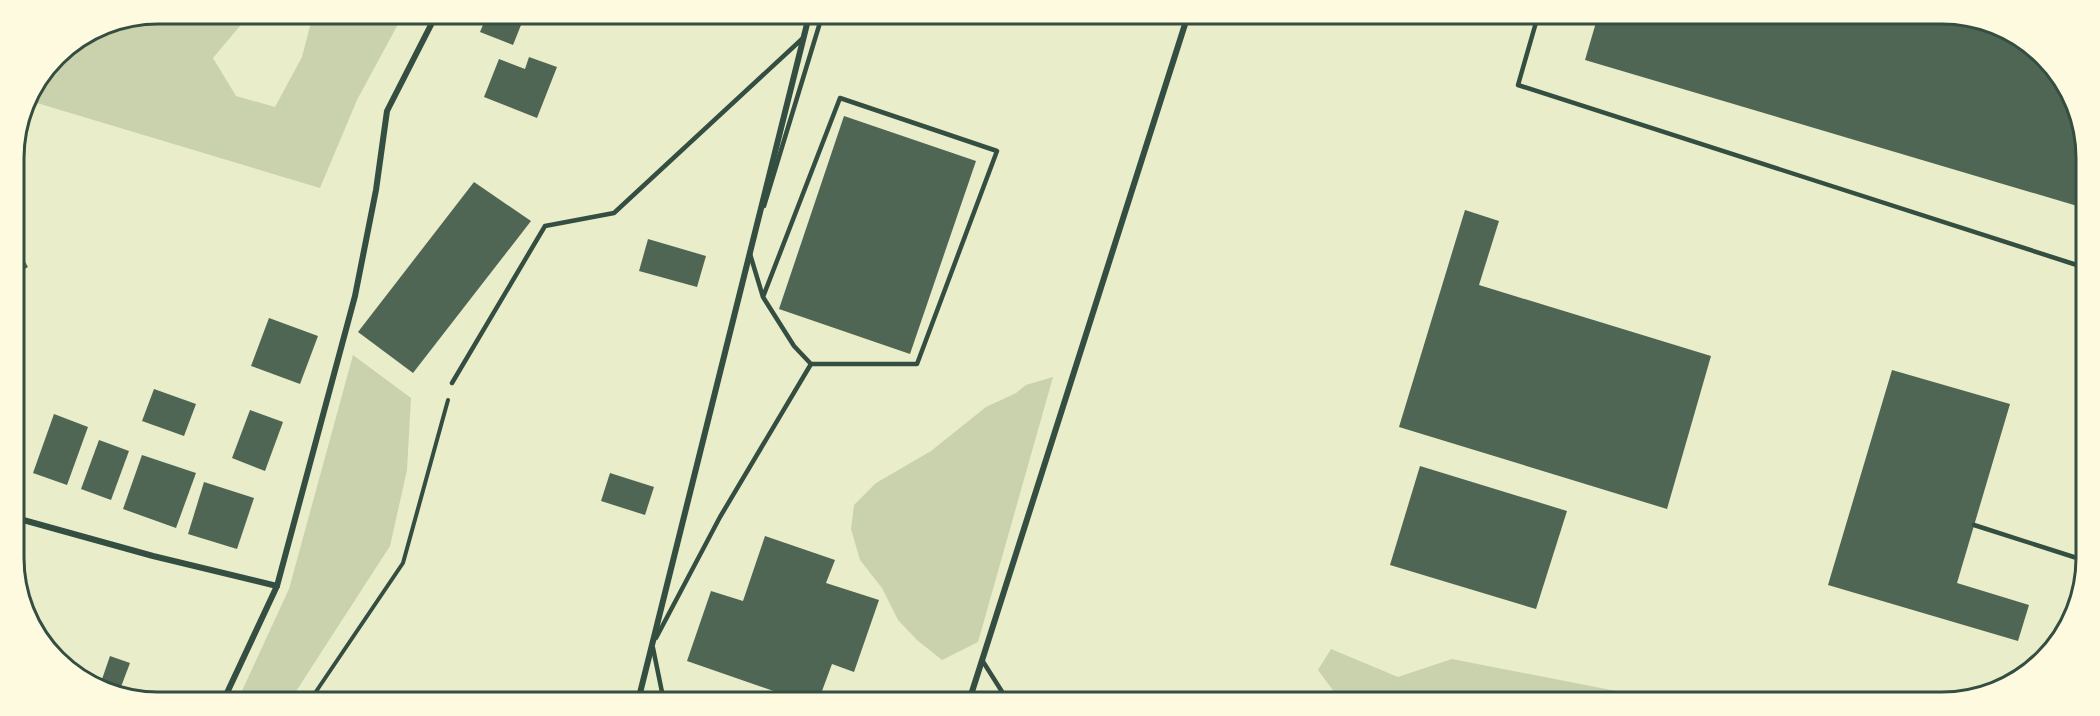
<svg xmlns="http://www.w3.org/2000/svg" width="2100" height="716" font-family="Rubik,sans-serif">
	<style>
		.green { fill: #cad2ad }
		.building { fill: #4f6655 }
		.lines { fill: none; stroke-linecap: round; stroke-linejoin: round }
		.path { stroke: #344e41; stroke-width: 4 }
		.service { stroke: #344e41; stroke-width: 4.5 }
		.minor { stroke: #344e41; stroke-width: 6 }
		.rim { fill: none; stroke: #344e41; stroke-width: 3 }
	</style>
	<rect width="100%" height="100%" fill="#e9edc9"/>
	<g class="green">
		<polygon points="158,14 250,14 213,58 236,96 275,107 302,57 313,14 403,15 357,100 320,188 27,100 29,94 62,49 103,24"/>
		<polygon points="353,355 411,398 407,470 390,546 293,696 240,695 289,589"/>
		<polygon points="1053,377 978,642 942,660 917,640 898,620 882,588 860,560 851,529 854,505 876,483 931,451 986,407 1016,393 1026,385"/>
		<polygon points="1331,649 1398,677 1452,659 1642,696 1704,696 1720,701 1340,700 1318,670"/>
	</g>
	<g class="building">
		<polygon points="487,15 525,15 513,45 480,32"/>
		<polygon points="1597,19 1988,21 2051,63 2085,138 2084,208 1585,60"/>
		<polygon points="529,57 557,67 537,118 484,97 499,59 525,69"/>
		<polygon points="844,116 976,161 910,354 779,309"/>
		<polygon points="474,182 531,221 413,373 358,332"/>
		<polygon points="1465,210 1499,221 1479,285 1711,356 1667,509 1399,427"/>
		<polygon points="648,239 706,256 697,287 639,271"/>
		<polygon points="14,242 28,267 15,275 14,269"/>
		<polygon points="269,318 318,336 300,384 251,366"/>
		<polygon points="1892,370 2010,404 1957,583 2029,605 2018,641 1828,585"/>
		<polygon points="154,389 196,404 184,436 142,421"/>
		<polygon points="250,410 283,422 265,471 232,458"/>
		<polygon points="54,414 88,427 67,485 33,473"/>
		<polygon points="99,440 129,451 111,500 81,489"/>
		<polygon points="142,455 196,473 176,528 123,509"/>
		<polygon points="1420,466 1567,511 1536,609 1390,565"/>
		<polygon points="610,473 654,487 645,515 601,501"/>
		<polygon points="204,482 254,498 237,549 188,534"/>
		<polygon points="765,536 835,560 826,583 879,600 854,672 832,664 822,691 842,698 794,698 687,661 711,591 743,601"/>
		<polygon points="110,656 130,663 119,692 100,685"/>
	</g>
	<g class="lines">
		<polyline class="path" points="313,696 403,563 448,400"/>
		<g class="service">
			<polyline points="1537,19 1518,85 2083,267"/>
			<polyline points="764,206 822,16"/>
			<polyline points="750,254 763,297 794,346 811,364 917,364 997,151 840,98 763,297"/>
			<polyline points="452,383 545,226 614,213 802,39"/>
			<polyline points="1974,525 2080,559"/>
			<polyline points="656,638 720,517 811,364"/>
			<polyline points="653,648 663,697"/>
			<polyline points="982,660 1006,698"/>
		</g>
		<g class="minor">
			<polyline points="16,518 153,556 277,586"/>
			<polyline points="226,695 277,586 355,296 376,190 387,111 436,15"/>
			<polyline points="639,697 809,16"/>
			<polyline points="970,698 1187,18"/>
		</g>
	</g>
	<path d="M0 0H2100V716H0ZM158 24H1942A134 134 0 0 1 2076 158V558A134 134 0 0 1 1942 692H158A134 134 0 0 1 24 558V158A134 134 0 0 1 158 24Z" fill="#fefae0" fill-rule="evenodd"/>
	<path class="rim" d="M158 24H1942A134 134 0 0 1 2076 158V558A134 134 0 0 1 1942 692H158A134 134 0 0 1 24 558V158A134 134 0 0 1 158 24Z"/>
</svg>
